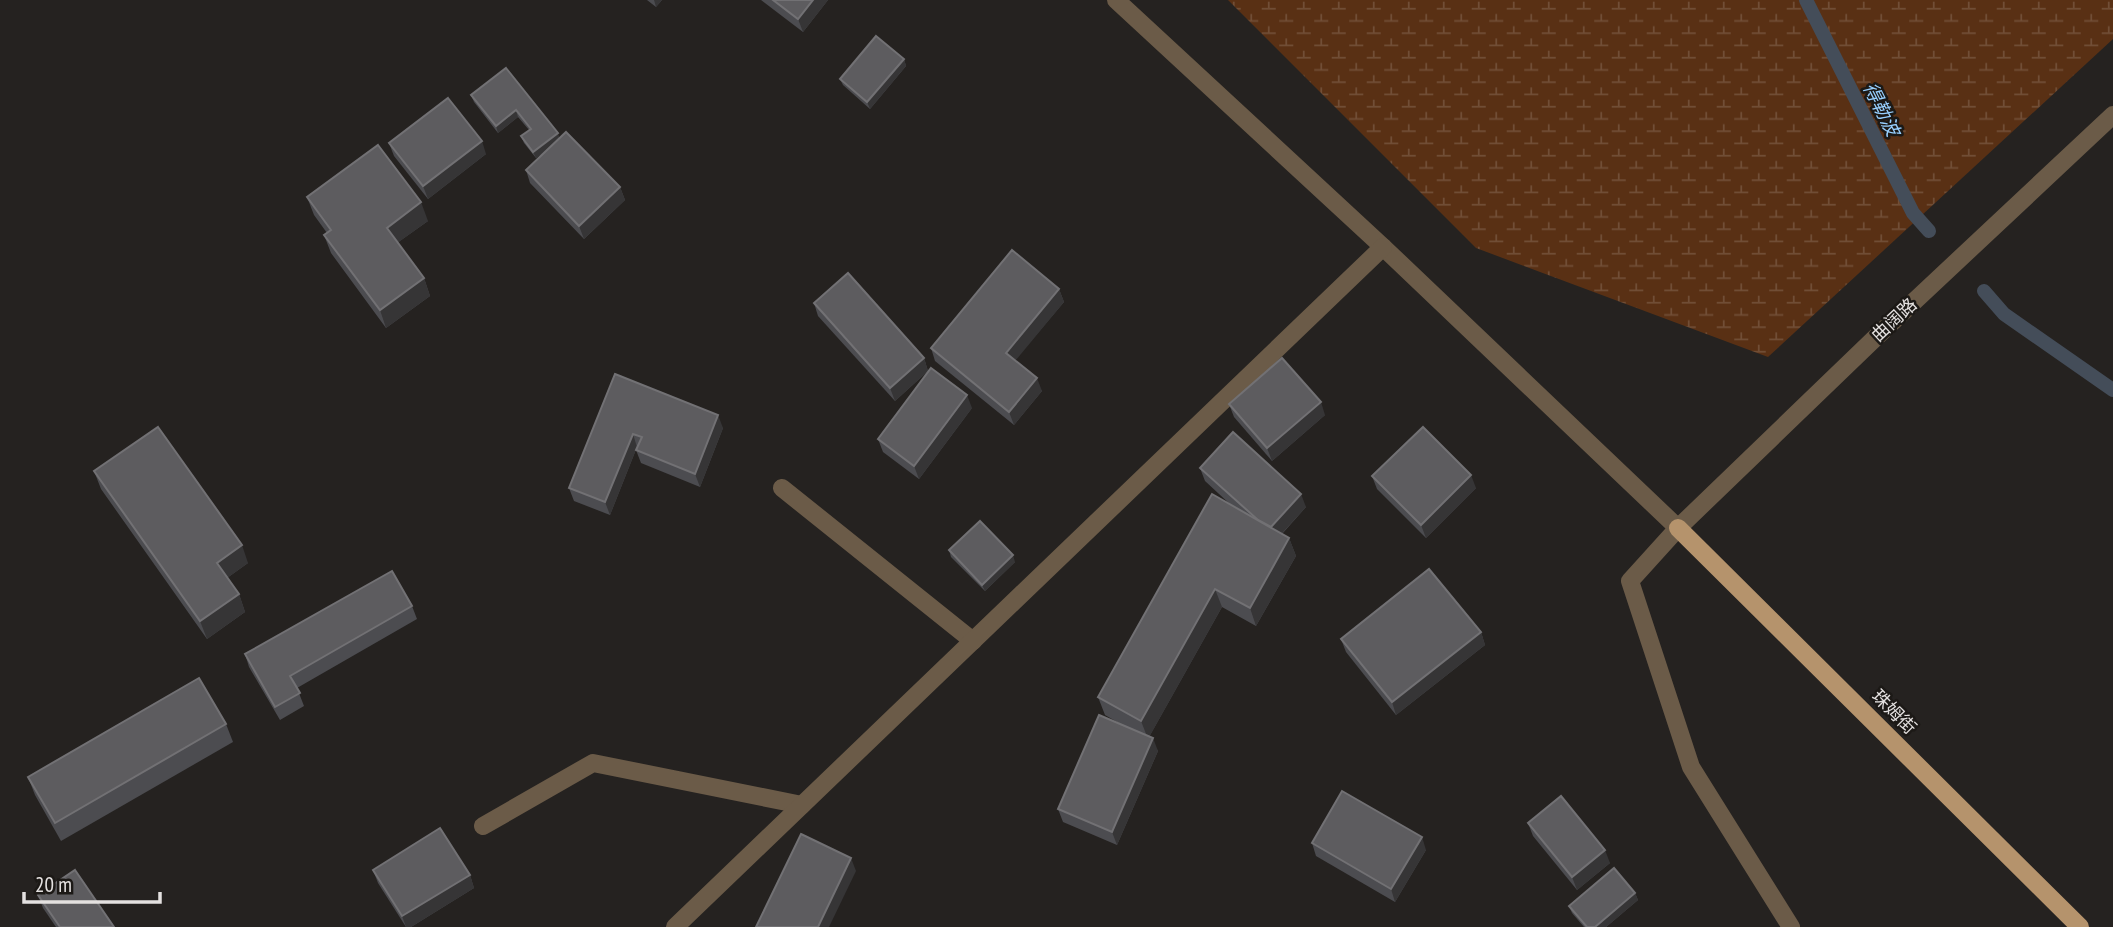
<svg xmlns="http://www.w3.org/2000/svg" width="2113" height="927" font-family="'PT Sans Narrow','Noto Sans SC',sans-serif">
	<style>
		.wetland { fill: url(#wetland-marsh) }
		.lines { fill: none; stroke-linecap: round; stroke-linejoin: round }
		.stream { stroke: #444d59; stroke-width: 14 }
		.minor { stroke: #6b5b48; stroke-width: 18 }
		.major { stroke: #b5936c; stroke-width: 18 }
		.wall { fill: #4c4c50 }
		.shaded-wall { fill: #363536 }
		.building { fill: #5d5c5f; stroke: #727174; stroke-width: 2 }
		.labels { text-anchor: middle; stroke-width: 5; stroke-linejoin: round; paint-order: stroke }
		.street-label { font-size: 18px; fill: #e4e1e0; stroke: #1c1916 }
		.water-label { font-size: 19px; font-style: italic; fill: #97cffe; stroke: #1c1916 }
	</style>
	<defs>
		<pattern id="wetland-marsh" width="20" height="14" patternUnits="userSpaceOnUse" patternTransform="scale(1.75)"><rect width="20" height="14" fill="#593014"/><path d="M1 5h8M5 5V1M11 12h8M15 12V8" fill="none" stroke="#714e36"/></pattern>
	</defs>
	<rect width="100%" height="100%" fill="#252220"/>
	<polygon class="wetland" points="1228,0 2113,0 2113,39 1768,357 1476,248"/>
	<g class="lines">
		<g class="stream">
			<polyline points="1806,0 1913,213 1929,231"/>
			<polyline points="1984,291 2004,314 2113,390"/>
		</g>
		<g class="minor">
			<polyline points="1116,0 1383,247 1678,528"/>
			<polyline points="782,488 973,641"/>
			<polyline points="483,826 593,763 802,805"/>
			<polyline points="675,927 1383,247"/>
			<polyline points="1791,927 1691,767 1630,581 1678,528 1873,340 2113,115"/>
		</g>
		<polyline class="major" points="1678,528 2080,927"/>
	</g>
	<g class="wall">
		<polygon points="647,0 662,0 656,7"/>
		<polygon points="761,0 828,0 803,32"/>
		<polygon points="904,59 906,66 870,109 843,85 840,79"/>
		<polygon points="506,68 560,138 620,187 625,200 584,239 530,183 526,170 545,151 536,158 524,143 521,136 529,130 518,117 498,133 474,102 471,95"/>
		<polygon points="389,143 486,154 428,199 394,156"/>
		<polygon points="307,197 428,221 397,243 424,278 430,296 386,328 331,253 324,235 327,233 314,215"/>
		<polygon points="1059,289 1064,302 1015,360 1042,391 1014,425 935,361 931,348"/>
		<polygon points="814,303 924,358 928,371 895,401 818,316"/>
		<polygon points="615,374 723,428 700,487 641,463 636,450 637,447 610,515 574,501 569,488"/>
		<polygon points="1229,404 1325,415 1272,461 1234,417"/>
		<polygon points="972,408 919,479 883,452 878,439"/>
		<polygon points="1200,468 1306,507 1282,534 1289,538 1296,556 1256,626 1222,607 1149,737 1158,751 1117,845 1063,822 1058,809 1124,726 1105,715 1098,697 1232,506 1205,481"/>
		<polygon points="94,471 248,563 227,578 239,594 245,612 207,639 101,489"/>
		<polygon points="1372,476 1476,488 1426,538 1377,489"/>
		<polygon points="949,550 1015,562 985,591 951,557"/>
		<polygon points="412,606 417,619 297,688 304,706 280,720 249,667 245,654"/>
		<polygon points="1481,632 1485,645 1396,715 1346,652 1341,639"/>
		<polygon points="226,724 233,742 61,841 35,795 28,777"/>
		<polygon points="1528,823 1610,863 1577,890 1533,836"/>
		<polygon points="1312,843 1426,850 1395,902 1316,856"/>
		<polygon points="373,870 470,875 474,888 411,927 406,927 378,883"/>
		<polygon points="1635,893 1638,900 1606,927 1584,927 1572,913 1569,906"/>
		<polygon points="38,895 114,927 56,927 43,908"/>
	</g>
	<g class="shaded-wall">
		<polygon points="654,0 662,0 656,7"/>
		<polygon points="813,0 828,0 803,32 798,19"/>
		<polygon points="904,59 906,66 870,109 867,102"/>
		<polygon points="516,110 518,117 498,133 496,126"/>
		<polygon points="558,133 560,140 536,158 533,152"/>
		<polygon points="482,141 486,154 428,199 423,186"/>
		<polygon points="620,187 625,200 584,239 579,226"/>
		<polygon points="421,202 428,221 393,246 387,228"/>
		<polygon points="424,278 430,296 386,328 380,310"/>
		<polygon points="1059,289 1064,302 1011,366 1006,353"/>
		<polygon points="924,358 928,371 895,401 890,388"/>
		<polygon points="1037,378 1042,391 1014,425 1009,412"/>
		<polygon points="967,395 972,408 919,479 914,466"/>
		<polygon points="1321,402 1325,415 1272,461 1267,448"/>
		<polygon points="718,415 723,428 700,487 695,474"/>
		<polygon points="633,434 637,447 610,515 605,502"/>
		<polygon points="1471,475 1476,488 1426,538 1421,525"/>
		<polygon points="1301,494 1306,507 1273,543 1269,530"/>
		<polygon points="1289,538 1296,556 1256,626 1250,608"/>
		<polygon points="242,545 248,563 223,581 217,563"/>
		<polygon points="1013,555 1015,562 985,591 982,585"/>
		<polygon points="1215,589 1222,607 1148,739 1141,721"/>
		<polygon points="239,594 245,612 207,639 200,621"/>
		<polygon points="1481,632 1485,645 1396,715 1392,702"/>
		<polygon points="1153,738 1158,751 1117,845 1112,832"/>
		<polygon points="1422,837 1426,850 1395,902 1391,889"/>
		<polygon points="1605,850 1610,863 1577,890 1572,877"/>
		<polygon points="851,858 856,871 829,927 818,927"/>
		<polygon points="470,875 474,888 411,927 406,927 402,916"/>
		<polygon points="1635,893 1638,900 1606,927 1595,927"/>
	</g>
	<g class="building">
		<polygon points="773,0 813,0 798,19"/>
		<polygon points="876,36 904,59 867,102 840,79"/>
		<polygon points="506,68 558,133 533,152 521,136 531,129 516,110 496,126 471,95"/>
		<polygon points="448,98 482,141 423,186 389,143"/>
		<polygon points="566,132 620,187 579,226 526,170"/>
		<polygon points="378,145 421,202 387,228 424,278 380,310 324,235 331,230 307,197"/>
		<polygon points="1012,250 1059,289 1006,353 1037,378 1009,412 931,348"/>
		<polygon points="848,273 924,358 890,388 814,303"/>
		<polygon points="1282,358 1321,402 1267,448 1229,404"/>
		<polygon points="931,368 967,395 914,466 878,439"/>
		<polygon points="615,374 718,415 695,474 636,450 642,437 633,434 605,502 569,488"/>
		<polygon points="158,427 242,545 217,563 239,594 200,621 94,471"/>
		<polygon points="1423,427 1471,475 1421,525 1372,476"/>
		<polygon points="1233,432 1301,494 1271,527 1258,520 1200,468"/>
		<polygon points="1212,494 1289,538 1250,608 1215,589 1141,721 1098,697"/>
		<polygon points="980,521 1013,555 982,585 949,550"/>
		<polygon points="1429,569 1481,632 1392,702 1341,639"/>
		<polygon points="392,571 412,606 290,676 300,693 275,707 245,654"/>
		<polygon points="199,678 226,724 55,823 28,777"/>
		<polygon points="1099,715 1153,738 1112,832 1058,809"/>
		<polygon points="1342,791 1422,837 1391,889 1312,843"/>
		<polygon points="1561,796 1605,850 1572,877 1528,823"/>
		<polygon points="440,828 470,875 402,916 373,870"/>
		<polygon points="801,834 851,858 818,927 756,927"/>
		<polygon points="1614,868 1635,893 1595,927 1587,927 1569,906"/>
		<polygon points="75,870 114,927 60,927 38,895"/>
	</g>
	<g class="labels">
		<g class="street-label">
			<text transform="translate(1894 320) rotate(-43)" y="6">曲阔路</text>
			<text transform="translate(1894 712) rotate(45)" y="6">珠姆街</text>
		</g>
		<g class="water-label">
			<text transform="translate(1882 109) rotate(63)" y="7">得勒波</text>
		</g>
	</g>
	<path d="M24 892v10h136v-10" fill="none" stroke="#e4e1e0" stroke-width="3.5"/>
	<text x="35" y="892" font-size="21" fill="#e4e1e0" stroke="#1c1916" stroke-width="5" paint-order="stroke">20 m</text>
</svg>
